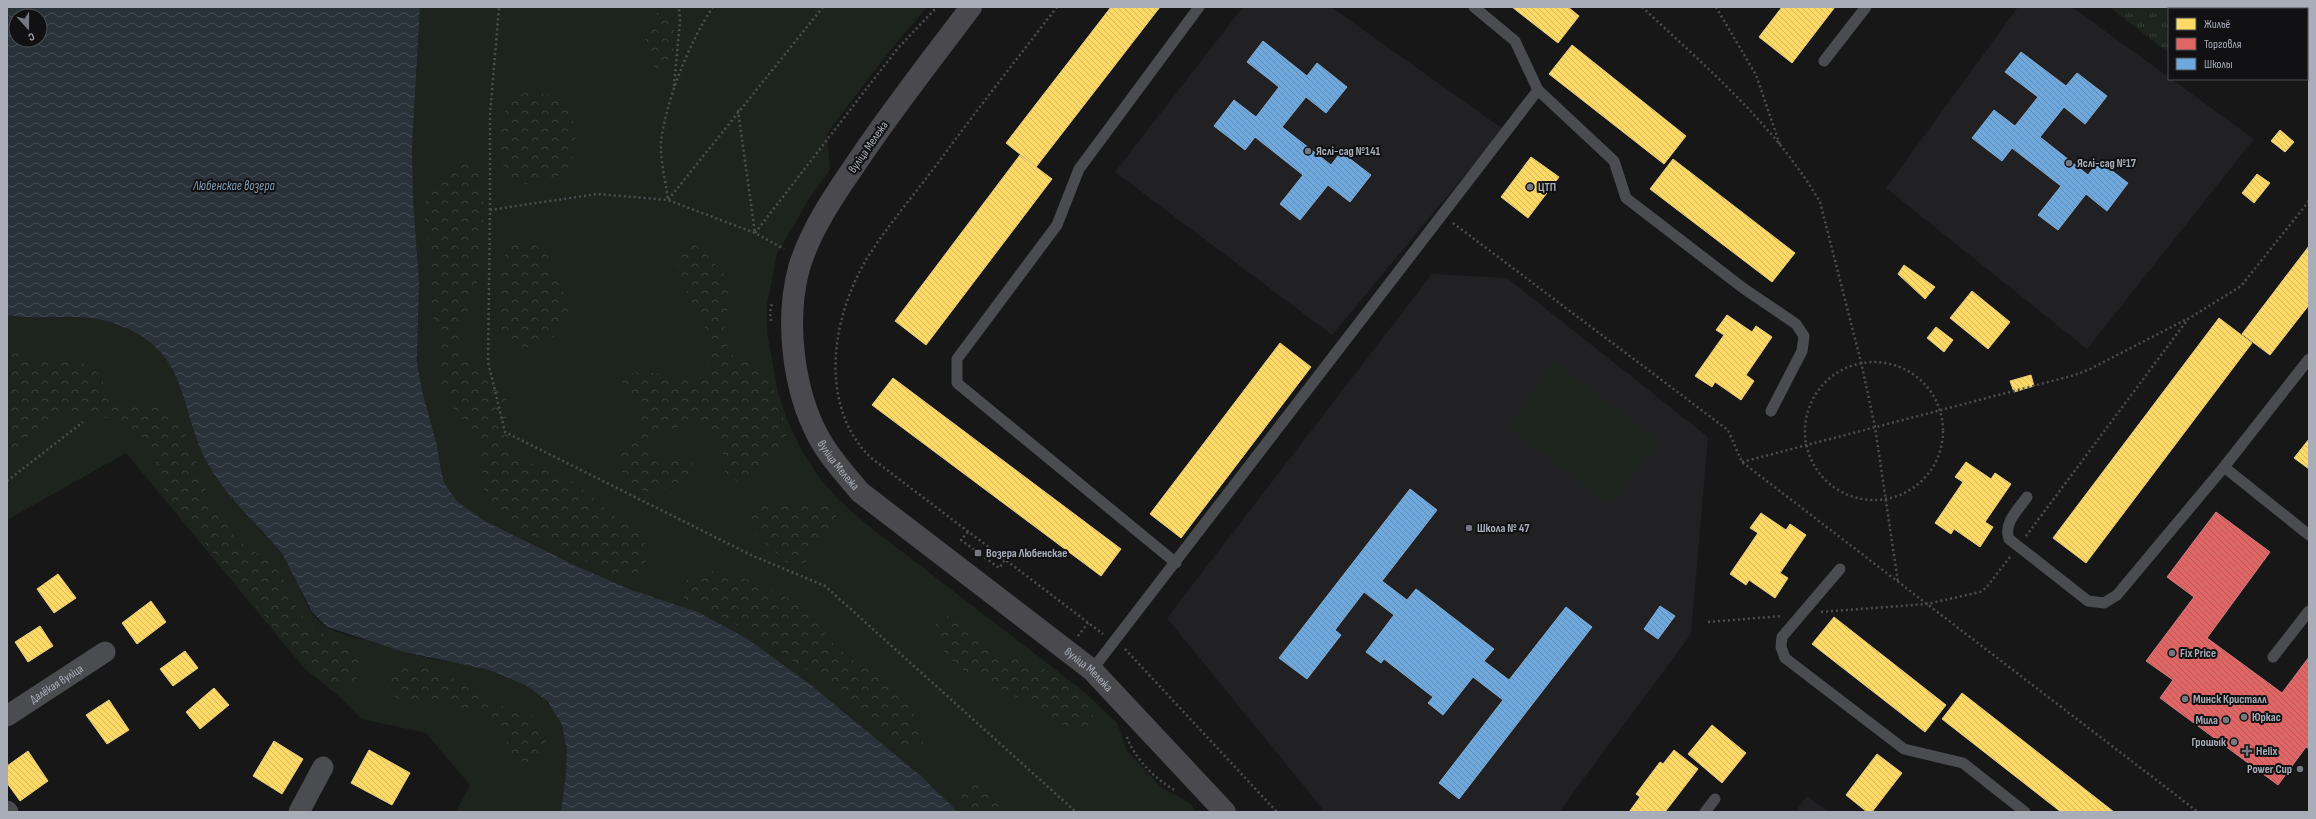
<svg xmlns="http://www.w3.org/2000/svg" width="2316" height="819" font-family="'Sofia Sans Condensed',sans-serif">
	<style>
		.built { fill: #212123 }
		.grass { fill: #1d241e }
		.forest { fill: url(#forest-crowns) }
		.park { fill: url(#park-tufts) }
		.water { fill: url(#water-waves); fill-rule: evenodd }
		.homes { fill: url(#homes-back-hatch); stroke: #e5cc7f }
		.shops { fill: url(#shops-back-hatch); stroke: #cf7b7f }
		.schools { fill: url(#schools-back-hatch); stroke: #80aad1 }
		.lines { fill: none; stroke-linecap: round; stroke-linejoin: round }
		.path { stroke: #4d4e52; stroke-width: 2.5; stroke-dasharray: 2 3; stroke-linecap: butt }
		.service { stroke: #4b4c50; stroke-width: 11 }
		.minor { stroke: #4b4c50; stroke-width: 21 }
		.secondary { stroke: #4a4a4e; stroke-width: 22 }
		.poi-dot { fill: #757880; stroke: #111113; stroke-width: 1.5 }
		.labels { text-anchor: middle; stroke-width: 4; stroke-linejoin: round; paint-order: stroke }
		.street-label { font-size: 12px; fill: #a8adb8; stroke: #111113 }
		.poi-label { font-size: 12px; font-weight: bold; fill: #a8adb8; stroke: #111113; text-anchor: start }
		.water-label { font-size: 13px; font-style: italic; fill: #7f9bb3; stroke: #111113 }
	</style>
	<defs>
		<pattern id="forest-crowns" width="20" height="18" patternUnits="userSpaceOnUse"><rect width="20" height="18" fill="#1d241e"/><path d="M2 6a3 3 0 1 1 6 0M12 15a3 3 0 1 1 6 0" fill="none" stroke="#3b413d"/></pattern>
		<pattern id="park-tufts" width="24" height="20" patternUnits="userSpaceOnUse"><rect width="24" height="20" fill="#1d241e"/><path d="M3 7l-1-3M5 7V3M7 7l1-3M15 17l-1-3M17 17v-4M19 17l1-3" fill="none" stroke="#3b413d"/></pattern>
		<pattern id="water-waves" width="16" height="10" patternUnits="userSpaceOnUse"><rect width="16" height="10" fill="#2a3239"/><path d="M0 5q4-4 8 0t8 0" fill="none" stroke="#464d54"/></pattern>
		<pattern id="homes-back-hatch" width="6" height="6" patternUnits="userSpaceOnUse"><rect width="6" height="6" fill="#ffd966"/><path d="M-1 5l2 2M0 0l6 6M5-1l2 2" fill="none" stroke="#d6b85d"/></pattern>
		<pattern id="shops-back-hatch" width="6" height="6" patternUnits="userSpaceOnUse"><rect width="6" height="6" fill="#e06666"/><path d="M-1 5l2 2M0 0l6 6M5-1l2 2" fill="none" stroke="#b45a5a"/></pattern>
		<pattern id="schools-back-hatch" width="6" height="6" patternUnits="userSpaceOnUse"><rect width="6" height="6" fill="#6fa8dc"/><path d="M-1 5l2 2M0 0l6 6M5-1l2 2" fill="none" stroke="#608bb3"/></pattern>
	</defs>
	<rect width="100%" height="100%" fill="#171717"/>
	<g class="built">
		<polygon points="1243,7 1331,7 1503,129 1332,335 1115,172"/>
		<polygon points="2018,7 2072,7 2254,139 2087,349 1886,188"/>
		<polygon points="1432,274 1507,278 1708,437 1691,634 1559,812 1325,812 1167,618"/>
		<polygon points="1807,796 1828,812 1795,812"/>
	</g>
	<g class="grass">
		<polygon points="420,7 927,7 892,48 827,133 830,170 809,199 777,254 767,304 767,332 778,393 788,422 802,451 818,476 839,500 866,524 1082,690 1117,723 1127,751 1161,787 1190,803 1197,812 958,812 921,776 811,685 748,639 698,612 632,590 574,565 485,521 458,502 451,493 444,482 441,470 437,445 422,391 417,362 419,282 413,198 412,148"/>
		<path d="M7,315C45,322 83,310 121,326C194,355 177,414 211,469C230,501 260,526 283,555C298,576 303,612 326,627C340,635 357,637 372,642C394,648 415,655 437,660C448,662 461,662 473,665C511,673 556,694 565,737C570,762 565,787 561,812H456L470,785L426,733L362,719L339,696L304,668L126,453L7,520Z"/>
		<polygon points="1554,362 1658,442 1611,507 1508,427"/>
	</g>
	<g class="forest">
		<path d="M662,10L672,13C675,25 675,62 668,72L662,74C656,71 654,65 651,59C643,42 641,20 662,10Z"/>
		<path d="M537,91C572,102 582,126 572,160C568,170 559,176 550,180C543,184 535,185 527,184C521,183 515,181 510,177C495,163 498,110 514,98C520,93 530,92 537,91Z"/>
		<path d="M462,163L470,165C474,168 478,171 480,176C487,194 481,267 476,287C472,306 459,323 461,342C463,364 495,371 504,390C512,407 502,427 511,444C523,466 548,468 568,479C585,489 598,503 613,515C623,523 639,529 645,542C650,550 648,560 643,567C637,577 626,577 616,576L512,526L489,505L484,493L480,444L475,431L458,415L441,389L438,376L439,340L434,327L432,303L429,248L424,214V204L447,173L454,166Z"/>
		<path d="M532,240L540,244L546,251C549,259 551,266 554,274C558,285 567,295 568,307C571,339 519,364 502,333C496,323 498,311 498,300C499,289 498,277 501,267C506,248 512,241 532,240Z"/>
		<path d="M694,243C703,244 706,252 711,259C716,266 727,274 729,283C735,302 718,325 725,342C736,369 750,355 763,367C767,371 786,422 786,429C787,439 786,448 780,455C770,465 735,496 725,471C723,465 724,457 722,450C719,430 698,423 680,426C667,429 657,433 650,444L652,454C667,465 683,447 693,462C692,472 686,478 677,483C650,499 627,492 618,460C623,446 638,436 640,423C644,402 621,398 623,379C649,357 684,395 704,371C736,332 641,264 694,243Z"/>
		<path d="M7,351C20,354 31,361 45,362C61,363 73,357 89,366C103,374 106,394 120,402C138,410 150,398 171,417C194,436 195,467 207,492C217,512 229,532 246,546C256,553 267,558 275,568C286,580 290,596 298,610C304,619 312,627 322,633C339,644 373,648 359,676C342,694 315,675 302,662L168,498C157,481 158,460 147,444C127,413 73,408 43,424C30,432 19,447 7,457Z"/>
		<path d="M786,501C800,502 830,499 836,516C838,521 838,525 834,530C830,536 822,537 817,542C812,547 812,556 807,561C800,566 793,565 786,562L752,530L751,516L765,503Z"/>
		<path d="M704,571C734,572 768,586 794,602C815,616 825,636 842,652C854,663 869,668 881,677C896,689 927,724 923,743L911,750L894,745L874,727L831,681L805,669L746,629L692,604L684,599L682,591C686,579 691,574 704,571Z"/>
		<path d="M952,614C972,620 976,638 992,649C1007,659 1025,661 1041,668C1055,674 1091,699 1093,714C1094,718 1092,722 1090,726C1084,728 1079,731 1072,729C1055,724 1039,709 1022,700C990,683 952,674 936,637C930,624 940,618 952,614Z"/>
		<path d="M411,663L441,671L495,704L533,716L540,724L545,734L546,748L542,761L530,767L515,761C506,745 506,728 488,717C475,710 457,706 441,704C424,703 397,707 388,689C385,683 385,678 389,672C394,665 403,664 411,663Z"/>
		<path d="M971,781L987,784L1015,812H977C969,807 963,801 960,793L964,783Z"/>
	</g>
	<polygon class="park" points="2109,7 2223,7 2221,9 2169,9 2169,53"/>
	<path class="water" d="M7,7H420L412,148L413,198L419,282L417,362L422,391L437,445L441,470L444,482L451,493L458,502L485,521L574,565L632,590L698,612L748,639L811,685L921,776L958,812H561L566,775L567,750L562,725L548,702L527,686L490,670L404,652L327,627L312,612L283,555C260,526 230,501 211,469C177,414 194,355 121,326C83,310 45,322 7,315ZM16,16H40V40H16Z"/>
	<g class="homes">
		<polygon points="1111,7 1160,7 1036,167 1006,143"/>
		<polygon points="1512,7 1568,7 1579,16 1558,43"/>
		<polygon points="1782,7 1835,7 1792,63 1759,37"/>
		<polygon points="1572,45 1686,136 1664,164 1549,74"/>
		<polygon points="2280,130 2294,142 2285,152 2271,141"/>
		<polygon points="1020,155 1052,179 926,345 895,321"/>
		<polygon points="1531,157 1559,177 1528,218 1501,197"/>
		<polygon points="1673,159 1795,253 1772,282 1650,189"/>
		<polygon points="2257,174 2270,183 2254,203 2242,193"/>
		<polygon points="2309,246 2309,305 2270,355 2242,334"/>
		<polygon points="1904,265 1935,287 1925,299 1898,274"/>
		<polygon points="1972,291 2010,322 1988,349 1950,318"/>
		<polygon points="1727,315 1752,332 1756,326 1772,337 1746,375 1754,381 1741,400 1715,382 1712,387 1695,376 1724,335 1716,330"/>
		<polygon points="2219,318 2252,343 2086,563 2053,538"/>
		<polygon points="1936,327 1953,340 1944,352 1927,338"/>
		<polygon points="1280,343 1311,367 1181,538 1150,514"/>
		<polygon points="2031,375 2034,386 2014,392 2010,381"/>
		<polygon points="893,378 1121,549 1101,576 872,405"/>
		<polygon points="2309,439 2309,469 2294,458"/>
		<polygon points="1966,462 1991,479 1995,473 2011,484 1985,522 1993,527 1980,547 1954,529 1951,534 1935,523 1963,482 1955,477"/>
		<polygon points="1761,513 1786,530 1790,524 1806,535 1780,573 1788,578 1775,598 1749,580 1746,585 1730,574 1758,533 1750,528"/>
		<polygon points="58,574 76,598 54,613 37,589"/>
		<polygon points="151,601 166,622 137,644 122,623"/>
		<polygon points="1834,617 1946,705 1925,732 1812,644"/>
		<polygon points="40,626 53,646 28,662 15,642"/>
		<polygon points="185,651 198,668 173,686 160,669"/>
		<polygon points="214,688 229,705 200,729 186,712"/>
		<polygon points="1962,693 2114,812 2061,812 1942,719"/>
		<polygon points="109,700 129,730 107,744 86,715"/>
		<polygon points="1712,725 1746,753 1722,783 1688,754"/>
		<polygon points="274,741 303,759 282,794 253,776"/>
		<polygon points="369,750 410,773 392,805 351,783"/>
		<polygon points="1674,750 1698,769 1665,812 1629,812 1640,797 1636,794 1660,762 1663,764"/>
		<polygon points="28,751 48,781 20,801 7,783 7,766"/>
		<polygon points="1877,754 1902,773 1872,812 1867,812 1846,795"/>
	</g>
	<polygon class="shops" points="2216,512 2270,552 2207,638 2282,693 2309,657 2309,749 2306,747 2278,785 2160,698 2173,680 2146,661 2194,597 2167,577"/>
	<g class="schools">
		<polygon points="1263,41 1307,76 1317,63 1347,87 1326,113 1306,97 1282,127 1331,165 1341,152 1371,175 1350,202 1328,185 1300,220 1280,204 1303,175 1255,137 1245,150 1214,126 1234,100 1256,117 1279,87 1247,62"/>
		<polygon points="2021,52 2066,86 2077,73 2107,96 2085,124 2064,107 2040,137 2088,175 2099,161 2128,183 2107,211 2086,194 2058,230 2038,215 2061,186 2012,148 2002,161 1972,138 1994,110 2015,126 2038,97 2005,72"/>
		<polygon points="1410,489 1437,510 1382,581 1407,600 1416,589 1494,649 1484,661 1509,680 1566,607 1592,627 1459,799 1439,783 1503,700 1473,677 1443,715 1428,703 1433,697 1384,659 1381,663 1366,652 1394,615 1364,592 1335,630 1341,635 1307,679 1279,658"/>
		<polygon points="1660,606 1675,616 1658,639 1644,629"/>
	</g>
	<g class="lines">
		<g class="path">
			<path d="M713,7C690,40 665,103 661,143C660,161 666,182 668,200L755,233L784,249"/>
			<polyline points="823,7 668,200 597,194 490,210 488,362 505,432 751,555 825,586 1076,812"/>
			<path d="M1057,7C1019,56 980,106 943,156C919,189 891,221 869,255C832,314 817,404 870,457L1103,634"/>
			<path d="M1642,7C1706,67 1775,125 1820,202L1861,362L1875,427L1898,582"/>
			<polyline points="1716,7 1756,75 1780,145"/>
			<polyline points="674,86 680,21 679,7"/>
			<polyline points="738,110 755,233"/>
			<polyline points="490,210 490,115 499,7"/>
			<polyline points="1453,223 1728,430 1742,462 2198,812"/>
			<polyline points="755,233 898,48 937,7"/>
			<polyline points="771,321 770,312 772,303"/>
			<circle cx="1874" cy="431" r="69"/>
			<polyline points="1742,462 2075,375 2090,369 2187,319"/>
			<polyline points="7,481 83,422"/>
			<polyline points="968,532 961,540 999,568 1005,560"/>
			<polyline points="2026,536 2188,319 2241,286 2309,201"/>
			<polyline points="1821,612 1927,604 1980,592 1986,588 2010,557"/>
			<polyline points="1708,622 1782,616"/>
			<polyline points="1078,636 1088,623"/>
			<polyline points="1125,649 1277,812"/>
			<path d="M1127,737C1134,758 1156,780 1176,791"/>
		</g>
		<g class="service">
			<polyline points="1474,7 1515,41 1538,90 1614,161 1626,198 1743,288 1796,324 1804,336 1802,351 1771,411"/>
			<polyline points="2277,7 2279,9"/>
			<polyline points="2307,29 2309,31"/>
			<polyline points="1824,61 1866,7"/>
			<polyline points="2309,359 2224,467 2309,535"/>
			<path d="M2027,497C2018,510 2003,523 2009,539L2088,601L2104,603L2117,595L2224,467"/>
			<polyline points="1176,563 957,383 957,359 1057,225 1079,169 1199,7"/>
			<polyline points="1840,569 1782,637 1781,647 1785,658 1904,749 1963,763 2025,812"/>
			<polyline points="2273,657 2309,611"/>
			<polyline points="1092,670 1538,90"/>
			<polyline points="1705,812 1715,799"/>
		</g>
		<g class="minor">
			<path id="s1" d="M7,716L105,652"/>
			<polyline points="7,811 8,812"/>
			<polyline points="299,812 323,767"/>
		</g>
		<path class="secondary" id="s2" d="M971,7C932,59 891,111 855,165C833,197 810,231 799,268C785,320 793,389 818,436C829,457 845,474 860,492L1092,670L1225,812"/>
	</g>
	<g class="poi-dot">
		<circle cx="1308" cy="151" r="4"/>
		<circle cx="2069" cy="163" r="4"/>
		<circle cx="1530" cy="187" r="4"/>
		<circle cx="1469" cy="528" r="4"/>
		<rect x="974" y="549" width="8" height="8" rx="2"/>
		<circle cx="2172" cy="653" r="4"/>
		<circle cx="2185" cy="699" r="4"/>
		<circle cx="2244" cy="717" r="4"/>
		<circle cx="2226" cy="720" r="4"/>
		<circle cx="2234" cy="742" r="4"/>
		<path d="M2245 745h4v4h4v4h-4v4h-4v-4h-4v-4h4z"/>
		<circle cx="2300" cy="769" r="4"/>
	</g>
	<g class="labels">
		<g class="street-label">
			<text transform="translate(868 147) rotate(-55)" y="4">вуліца Мележа</text>
			<text dy="4" stroke="none"><textPath href="#s2" startOffset="522">вуліца Мележа</textPath></text>
			<text dy="4" stroke="none"><textPath href="#s2" startOffset="846">вуліца Мележа</textPath></text>
			<text dy="4" stroke="none"><textPath href="#s1" startOffset="59">Далёкая вуліца</textPath></text>
		</g>
		<g class="poi-label">
			<text x="1316" y="155">Яслі-сад №141</text>
			<text x="2077" y="167">Яслі-сад №17</text>
			<text x="1538" y="191">ЦТП</text>
			<text x="1477" y="532">Школа № 47</text>
			<text x="986" y="557">Возера Любенскае</text>
			<text x="2180" y="657">Fix Price</text>
			<text x="2193" y="703">Минск Кристалл</text>
			<text x="2252" y="721">Юркас</text>
			<text x="2218" y="724" text-anchor="end">Мила</text>
			<text x="2226" y="746" text-anchor="end">Грошык</text>
			<text x="2256" y="755">Helix</text>
			<text x="2292" y="773" text-anchor="end">Power Cup</text>
		</g>
		<g class="water-label">
			<text x="234" y="190">Любенскае возера</text>
		</g>
	</g>
	<rect width="2316" height="819" fill="none" stroke="#a8adb8" stroke-width="16"/>
	<rect x="2168" y="8" width="140" height="72" fill="#111113" stroke="#4d4f55"/>
	<rect x="2176" y="18" width="20" height="12" fill="#ffd966" stroke="#4d4f55"/>
	<text x="2204" y="28" font-size="12" fill="#a8adb8">Жильё</text>
	<rect x="2176" y="38" width="20" height="12" fill="#e06666" stroke="#4d4f55"/>
	<text x="2204" y="48" font-size="12" fill="#a8adb8">Торговля</text>
	<rect x="2176" y="58" width="20" height="12" fill="#6fa8dc" stroke="#4d4f55"/>
	<text x="2204" y="68" font-size="12" fill="#a8adb8">Школы</text>
	<g transform="translate(28 28) rotate(159)"><circle r="19" fill="#111113" stroke="#4d4f55"/>
	<path d="M0-3L7 15L0 10L-7 15Z" fill="#757880"/>
	<text y="-6" font-size="11" font-weight="bold" text-anchor="middle" fill="#a8adb8">С</text>
	</g>
</svg>
